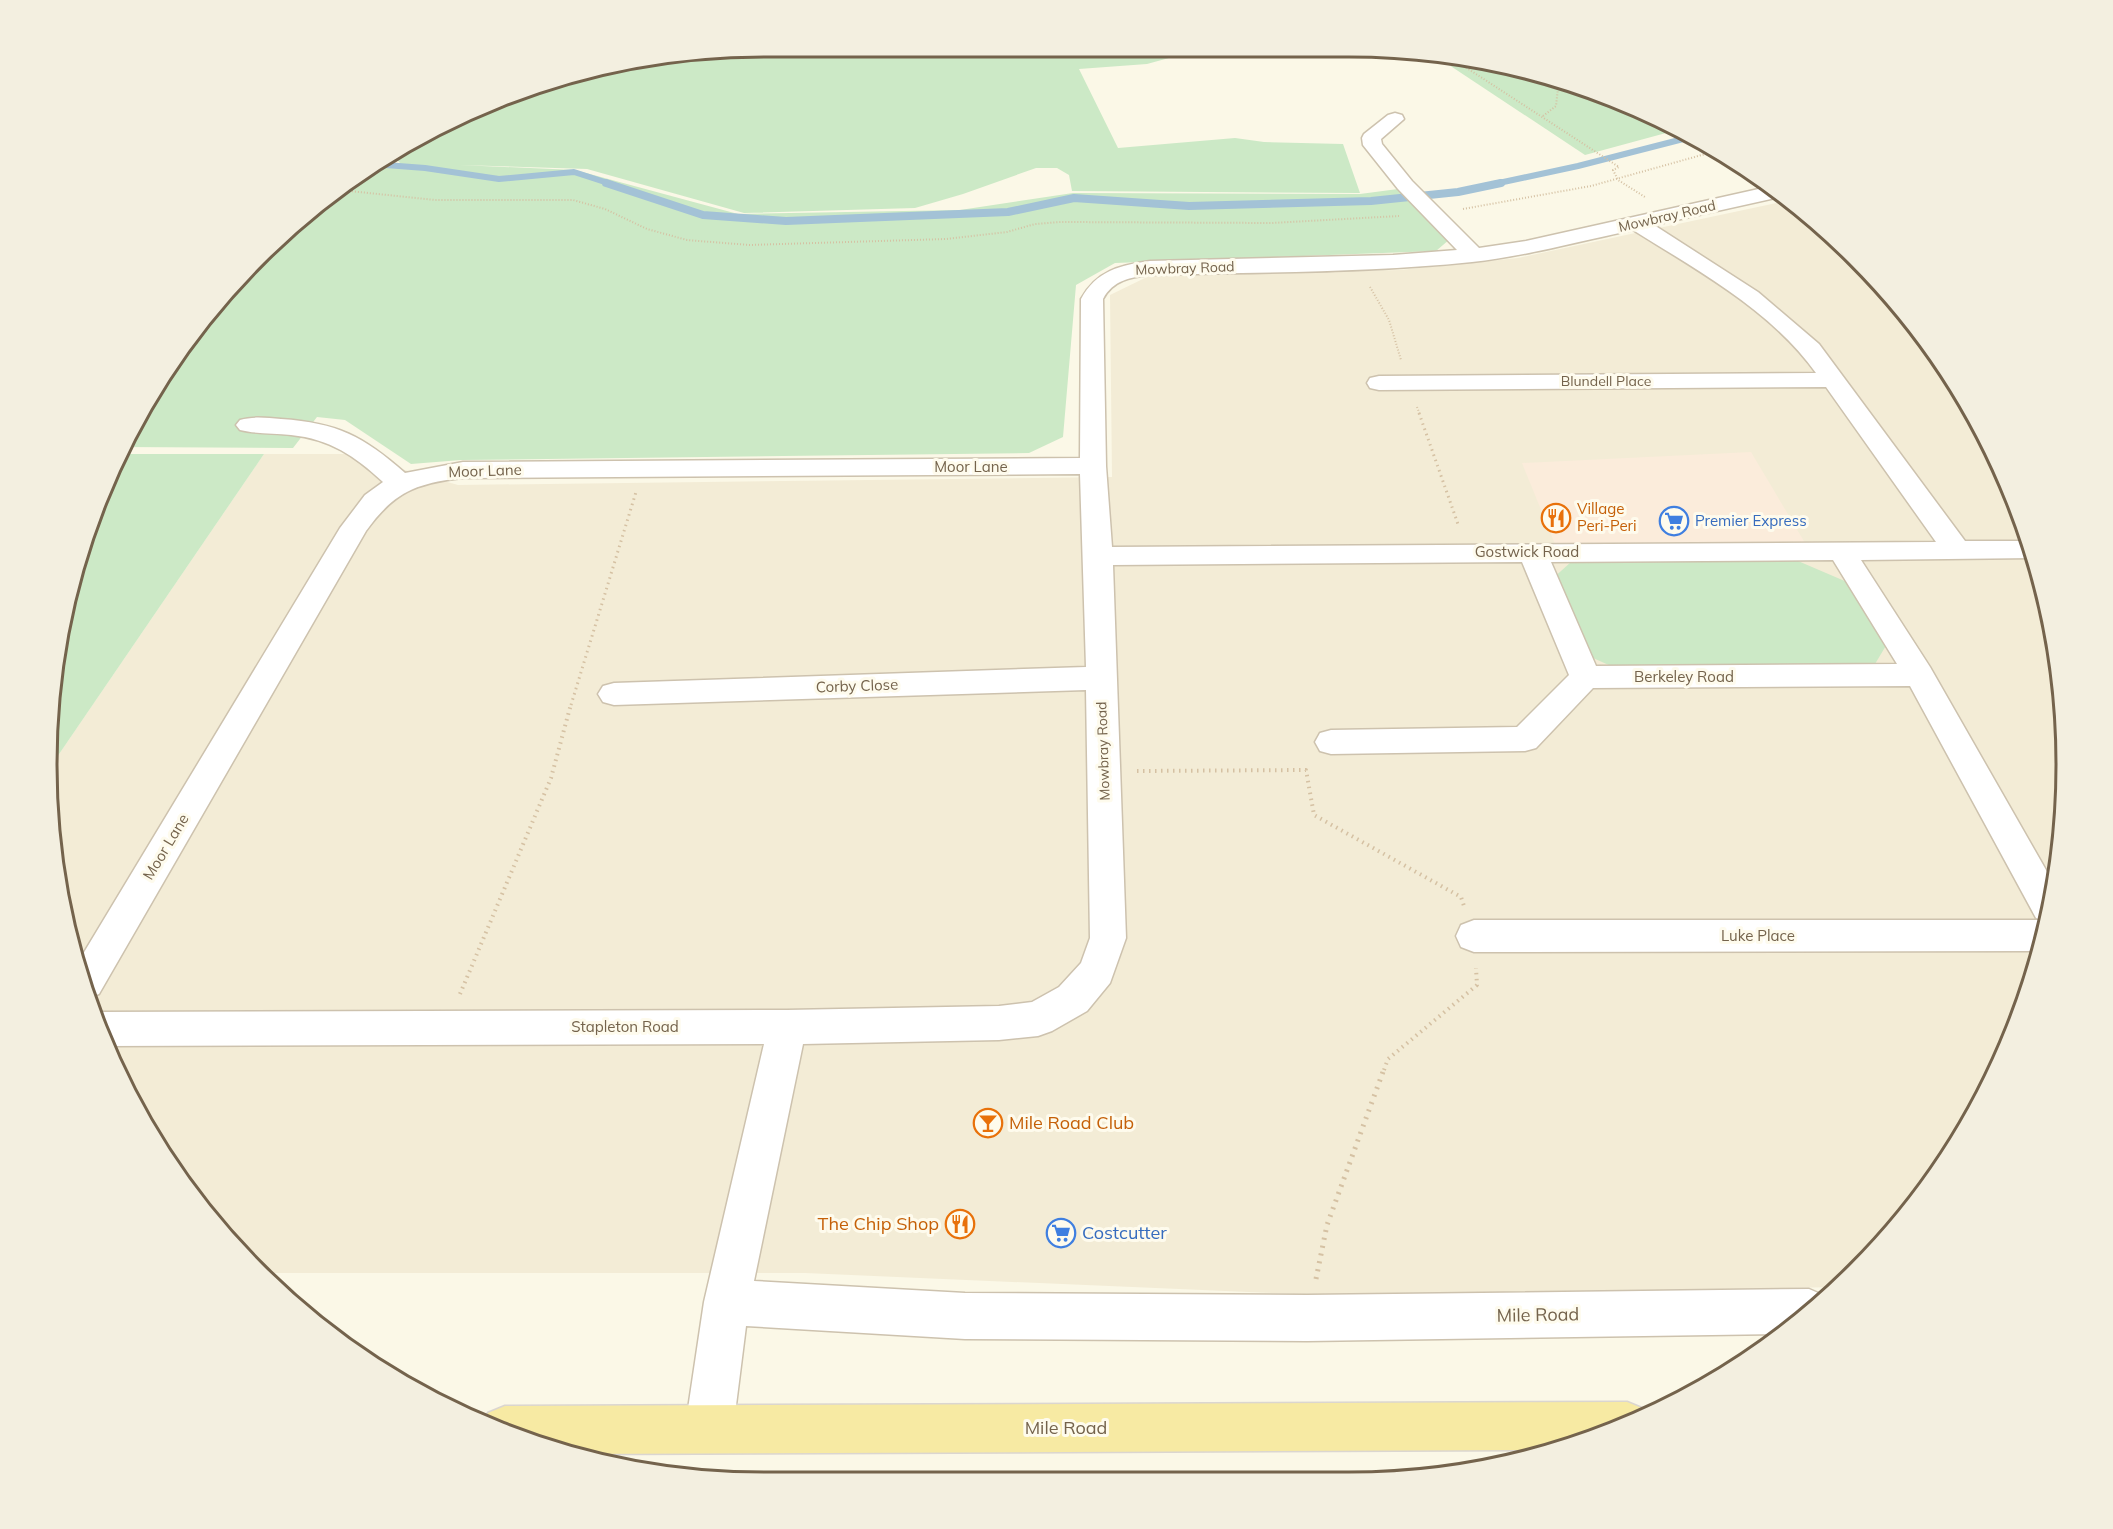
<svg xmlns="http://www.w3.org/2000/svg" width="2113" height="1529" font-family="Mulish,sans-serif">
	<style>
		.residential { fill: #f3ecd6 }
		.commercial { fill: #fbecdb }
		.green { fill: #cce9c6 }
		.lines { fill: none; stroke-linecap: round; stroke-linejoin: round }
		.stream-far1 { stroke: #a3c2d6; stroke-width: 6 }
		.stream { stroke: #a3c2d6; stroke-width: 8 }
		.minor-casing { stroke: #cdc2ae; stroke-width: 3 }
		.major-casing { stroke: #dbd6d0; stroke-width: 3 }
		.path-far3 { stroke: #d5c1a3; stroke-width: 2; stroke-dasharray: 1 2; stroke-linecap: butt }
		.path-far2 { stroke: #d5c1a3; stroke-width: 3; stroke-dasharray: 1.5 4; stroke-linecap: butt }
		.path-far1 { stroke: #d5c1a3; stroke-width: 4; stroke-dasharray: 1.5 4.5; stroke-linecap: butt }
		.path { stroke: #d5c1a3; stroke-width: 5; stroke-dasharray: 2 6; stroke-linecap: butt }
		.minor { fill: #fff; fill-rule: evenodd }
		.major { fill: #f7eaa3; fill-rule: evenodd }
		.labels { text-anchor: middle; stroke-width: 6; stroke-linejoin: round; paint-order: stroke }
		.far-street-label { font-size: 14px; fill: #74634c; stroke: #fefbed }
		.street-label { font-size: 15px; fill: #74634c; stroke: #fefbed }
		.food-label { font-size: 15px; fill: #c56008; stroke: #fefbed; text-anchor: start }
		.shop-label { font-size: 15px; fill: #366cbe; stroke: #fefbed; text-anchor: start }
		.near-food-label { font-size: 18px; fill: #c56008; stroke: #fefbed; text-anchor: start }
		.near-shop-label { font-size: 18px; fill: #366cbe; stroke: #fefbed; text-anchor: start }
		.near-street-label { font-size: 18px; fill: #74634c; stroke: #fefbed }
		.rim { fill: none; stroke: #74634c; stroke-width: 3 }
	</style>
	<rect width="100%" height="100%" fill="#fbf8e7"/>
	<g class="residential">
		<polygon points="1790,200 1822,225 1918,327 1992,447 2042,578 2065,717 2060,858 2028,995 1970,1123 1889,1238 1836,1287 1363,1297 805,1273 262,1273 195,1202 101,1039 53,858 53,763 264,454 348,454 458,485 1112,477 1110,295 1149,276 1400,270 1518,258"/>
		<polygon points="704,1473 1447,1475 717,1481 677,1474"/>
	</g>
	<polygon class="commercial" points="1751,452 1805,543 1555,544 1522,463"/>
	<g class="green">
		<polygon points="765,47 1209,47 1147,64 1079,69 1118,148 1235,138 1264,142 1343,144 1360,193 1072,191 1069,175 1057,168 1036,168 963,194 915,208 744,213 587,169 459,165 575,170 738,214 960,210 1073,193 1360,194 1398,189 1450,239 1436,251 1115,263 1076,285 1063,437 1029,453 461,460 411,464 345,420 317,417 293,448 121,447 224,291 366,167 382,159 384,162 400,163 392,154 489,101 578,71"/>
		<polygon points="1440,59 1534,71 1624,101 1677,130 1585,155"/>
		<polygon points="118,454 264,454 53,763 53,670 71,578"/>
		<polygon points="1798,561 1847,582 1887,644 1872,669 1622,671 1582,653 1551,580 1571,562"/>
	</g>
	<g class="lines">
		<g class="stream-far1">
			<polyline points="372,164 425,168 499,179 574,172 611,184"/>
			<polyline points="1494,184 1578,166 1691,137"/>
		</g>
		<polyline class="stream" points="606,183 703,215 786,221 1008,212 1074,198 1189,206 1371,201 1458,192 1501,183"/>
		<g class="minor-casing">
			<path id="minor" d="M1395,113L1402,115L1404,119L1381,139L1382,144L1412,181L1479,248L1526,241L1772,186L1784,196L1654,225L1758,292L1819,344L1965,541H2028L2034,558L1861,560L1930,667L2054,884L2039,951L1474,952L1461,947L1456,936L1461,925L1474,920H2042L2036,918L1910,686L1593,688L1536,748L1525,751L1331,754L1320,751L1315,742L1320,733L1331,730L1517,727L1569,675L1522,562L1113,565L1126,938L1110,983L1087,1011L1052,1031L1038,1036L999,1040L803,1044L754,1281L965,1293L1307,1295L1809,1289L1825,1296L1786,1334L1307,1341L965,1339L746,1326L733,1429L726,1446L709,1453L692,1446L685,1429L704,1302L764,1044L105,1046L94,1013L98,1012L787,1010L999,1006L1032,1002L1059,987L1081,963L1090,938L1086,690L614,705L603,702L598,694L603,686L614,683L1086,667L1080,474L463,478C416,483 394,492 366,531L99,994L90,997L80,959L340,528L365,495L383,482C355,456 330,439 291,435C274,433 256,434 240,430L236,425L240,420C253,416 267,418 281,419C338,423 363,436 405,473L463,462L1080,458L1081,299C1096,271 1120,265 1150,261L1393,255L1457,250L1398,189L1363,145L1362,138L1364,134L1388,115ZM1633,230C1697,270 1772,311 1816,373L1379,376L1370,378L1367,383L1370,388L1379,390L1826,387L1936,542L1112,547L1106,466L1103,299C1113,280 1131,277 1150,275C1257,272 1366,273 1472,262C1527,256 1580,241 1633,230ZM1833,560L1897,664L1596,666L1551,562Z"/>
		</g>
		<g class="major-casing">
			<polygon id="major" points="1627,1402 1644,1409 1646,1415 1624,1428 1540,1450 567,1454 484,1422 488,1413 505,1406"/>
		</g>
		<g class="path-far3">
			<polyline points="1456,61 1619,167 1613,170 1618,180 1645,197"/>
			<polyline points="1543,116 1556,106 1559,79"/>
			<polyline points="340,190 435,200 573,200 605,209 647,229 687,240 749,245 946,239 1007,232 1035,224 1061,222 1272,223 1399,216"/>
			<polyline points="1463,209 1591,186 1716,151"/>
			<polyline points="1370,287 1389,320 1401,360"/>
			<polyline points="1417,407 1420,415"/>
		</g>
		<g class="path-far2">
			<polyline points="1419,413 1459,527"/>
			<polyline points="571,705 636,492"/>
		</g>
		<g class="path-far1">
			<polyline points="1137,771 1306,770 1314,815 1461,897 1464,906"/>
			<polyline points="460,994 551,778 571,704"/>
			<polyline points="1384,1070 1388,1059 1477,985 1476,968"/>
		</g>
		<polyline class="path" points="1316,1279 1327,1225 1384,1069"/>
		<use href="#minor" class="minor"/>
		<use href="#major" class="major"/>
	</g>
	<defs>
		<g id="restaurant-ring" transform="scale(1.5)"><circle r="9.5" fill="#fefbed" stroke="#e8710a" stroke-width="1.5"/><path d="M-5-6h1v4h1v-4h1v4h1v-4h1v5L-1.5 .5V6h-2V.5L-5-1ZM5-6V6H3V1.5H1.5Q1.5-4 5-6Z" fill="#e8710a"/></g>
		<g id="supermarket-ring" transform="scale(1.5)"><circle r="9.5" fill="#fefbed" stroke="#3f7fe0" stroke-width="1.5"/><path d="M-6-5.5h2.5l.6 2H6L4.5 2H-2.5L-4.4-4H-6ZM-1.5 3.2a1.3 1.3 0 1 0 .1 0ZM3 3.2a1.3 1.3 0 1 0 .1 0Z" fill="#3f7fe0"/></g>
		<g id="bar-ring" transform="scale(1.5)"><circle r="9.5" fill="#fefbed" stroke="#e8710a" stroke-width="1.5"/><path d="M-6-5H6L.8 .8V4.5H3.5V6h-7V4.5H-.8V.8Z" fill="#e8710a"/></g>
	</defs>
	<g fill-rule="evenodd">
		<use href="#restaurant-ring" x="1556" y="518"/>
		<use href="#supermarket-ring" x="1674" y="521"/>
		<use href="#bar-ring" x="988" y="1123"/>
		<use href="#restaurant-ring" x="960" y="1224"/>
		<use href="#supermarket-ring" x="1061" y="1233"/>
	</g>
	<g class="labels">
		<g class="far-street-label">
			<text transform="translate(1667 216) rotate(-13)" y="5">Mowbray Road</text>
			<text transform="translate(1185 268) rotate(-2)" y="5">Mowbray Road</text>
			<text x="1606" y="386">Blundell Place</text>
			<text transform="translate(1103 751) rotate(-92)" y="5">Mowbray Road</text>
		</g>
		<g class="street-label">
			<text x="971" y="472">Moor Lane</text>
			<text transform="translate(485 471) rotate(-2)" y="5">Moor Lane</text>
			<text x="1527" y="557">Gostwick Road</text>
			<text x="1684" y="682">Berkeley Road</text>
			<text transform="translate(857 686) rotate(-2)" y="5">Corby Close</text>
			<text transform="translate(166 847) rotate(-59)" y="5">Moor Lane</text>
			<text x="1758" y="941">Luke Place</text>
			<text x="625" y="1032">Stapleton Road</text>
		</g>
		<g class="food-label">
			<text x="1577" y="514">Village<tspan x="1577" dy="17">Peri-Peri</tspan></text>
		</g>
		<g class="shop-label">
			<text x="1695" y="526">Premier Express</text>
		</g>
		<g class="near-food-label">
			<text x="1009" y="1129">Mile Road Club</text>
			<text x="939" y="1230" text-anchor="end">The Chip Shop</text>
		</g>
		<g class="near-shop-label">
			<text x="1082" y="1239">Costcutter</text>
		</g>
		<g class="near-street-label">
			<text transform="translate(1538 1315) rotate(-1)" y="6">Mile Road</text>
			<text x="1066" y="1434">Mile Road</text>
		</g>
	</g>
	<path d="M0 0H2113V1529H0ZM764 57H1349A707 707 0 0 1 2056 764V765A707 707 0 0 1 1349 1472H764A707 707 0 0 1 57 765V764A707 707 0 0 1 764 57Z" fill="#f3efe0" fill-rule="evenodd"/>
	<path class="rim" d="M764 57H1349A707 707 0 0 1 2056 764V765A707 707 0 0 1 1349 1472H764A707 707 0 0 1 57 765V764A707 707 0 0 1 764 57Z"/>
</svg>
